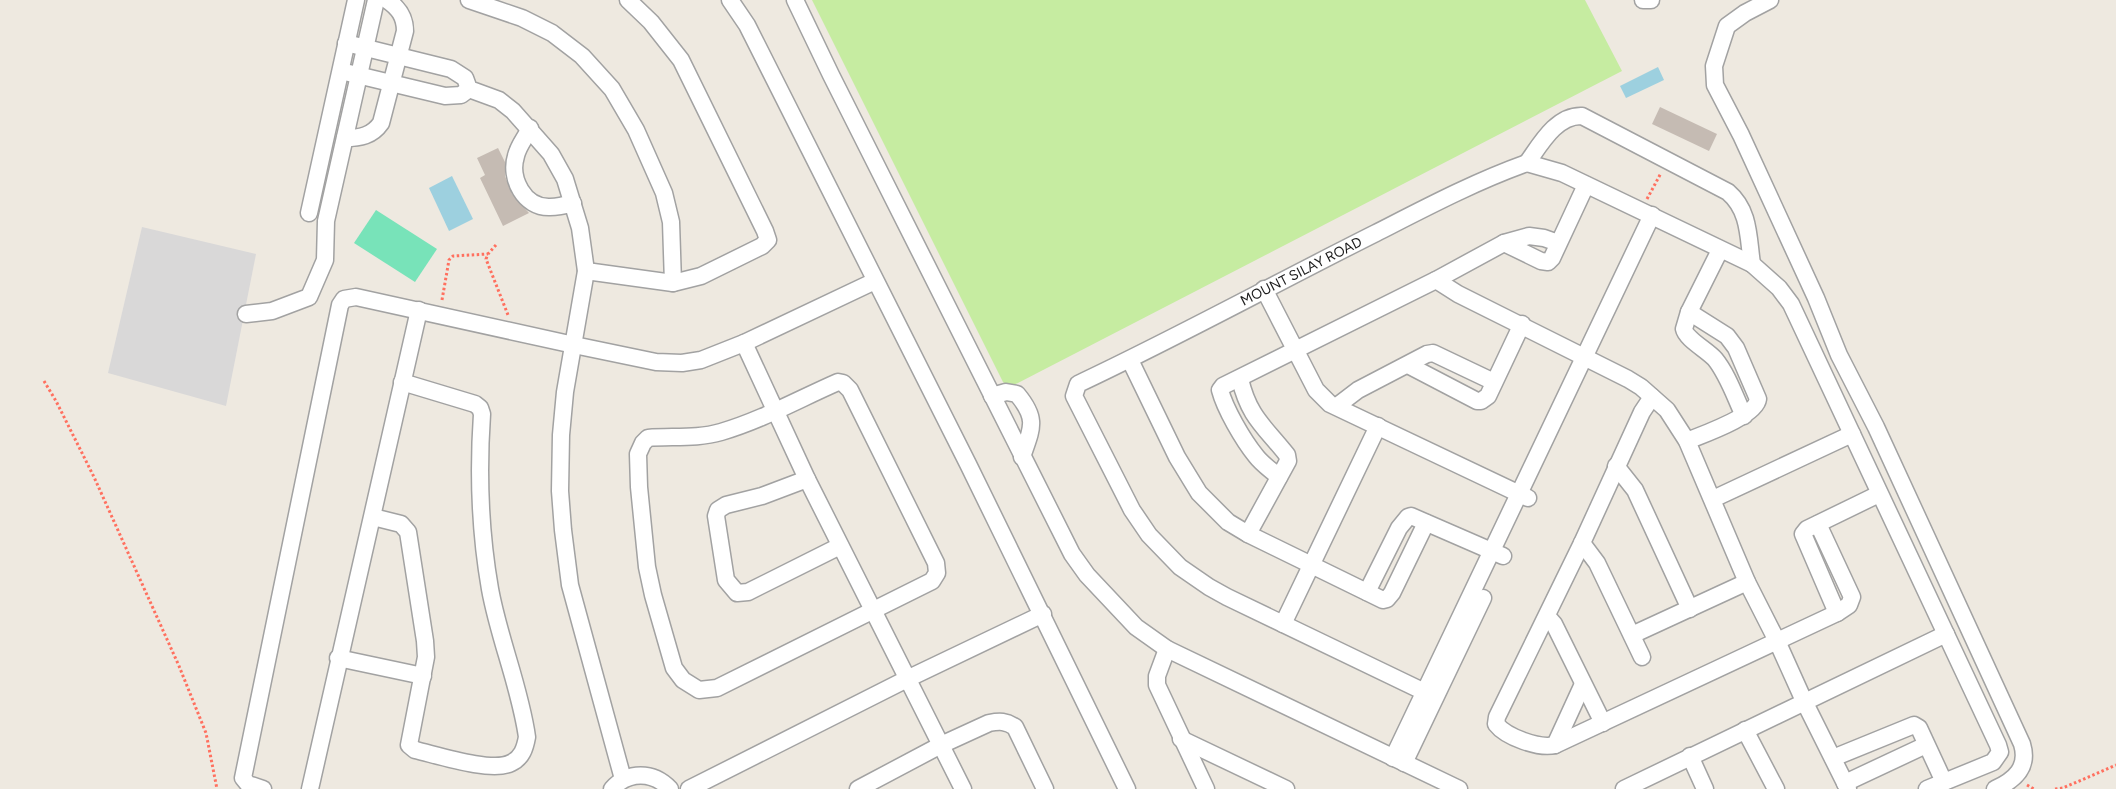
<svg xmlns="http://www.w3.org/2000/svg" width="2116" height="789" font-family="Figtree,sans-serif">
	<style>
		.residential { fill: #d9d8d8 }
		.grass { fill: #c6eca1 }
		.pitch { fill: #78e3b9 }
		.water { fill: #9dd0df }
		.building { fill: #c5bbb3 }
		.lines { fill: none; stroke-linecap: round; stroke-linejoin: round }
		.minor-casing { stroke: #a2a2a2; stroke-width: 19 }
		.path { stroke: #ff705f; stroke-width: 3; stroke-dasharray: 2.5 2.5; stroke-linecap: butt }
		.minor { stroke: #fff; stroke-width: 16 }
		.labels { text-anchor: middle; stroke-width: 4.5; stroke-linejoin: round; paint-order: stroke }
		.street-label { font-size: 14px; fill: #1b1b1b; stroke: #fff }
	</style>
	<rect width="100%" height="100%" fill="#eee9e0"/>
	<polygon class="residential" points="142,227 256,254 226,406 108,373"/>
	<polygon class="grass" points="812,0 1585,0 1622,71 1010,387 1003,382"/>
	<polygon class="pitch" points="376,210 437,249 415,282 354,243"/>
	<g class="water">
		<polygon points="1658,67 1664,80 1626,98 1620,86"/>
		<polygon points="452,176 473,219 449,231 429,188"/>
	</g>
	<g class="building">
		<polygon points="1660,107 1717,134 1709,151 1652,124"/>
		<polygon points="498,148 505,162 505,176 512,194 529,213 503,226 480,178 485,175 477,158"/>
	</g>
	<g class="lines">
		<g class="minor-casing">
			<g id="minor">
				<polyline points="469,0 522,18 552,33 582,56 612,89 636,130 664,193 671,222 673,283"/>
				<polyline points="730,0 747,25 968,464 1127,789"/>
				<polyline points="795,0 831,75 1072,554 1087,575 1136,627 1167,649 1459,789"/>
				<polyline points="1643,0 1651,0"/>
				<path d="M1770,0L1745,13L1727,26L1714,66L1715,85L1741,135L1816,298L1839,355L1876,427L2022,744C2029,767 2015,780 1995,789"/>
				<polyline points="346,43 451,69 465,78 469,89 499,100 513,111 551,154 565,179 580,228 586,271 565,392 561,435 560,491 563,530 570,585 623,779"/>
				<polyline points="349,73 445,96 461,95 469,89"/>
				<path d="M530,128C526,137 518,146 516,156C509,178 524,208 550,207C557,207 566,205 573,203"/>
				<path d="M345,138C360,138 372,136 381,123L405,31C405,17 399,8 387,0"/>
				<polyline points="1527,163 1562,173 1752,264 1779,288 1791,304 1998,745 2000,752 1993,762 1927,789"/>
				<path d="M1527,163C1540,145 1556,115 1582,116L1728,192C1750,211 1748,237 1752,264"/>
				<polyline points="309,213 356,0"/>
				<polyline points="1504,243 1541,261 1548,262 1552,258 1586,185"/>
				<path d="M1720,250L1689,312L1684,329C1686,339 1707,350 1715,359C1728,375 1735,397 1744,416"/>
				<polyline points="586,271 673,283 701,276 762,246 768,240 765,231 681,60 651,22 628,0"/>
				<polyline points="1436,280 1458,294 1628,379 1641,387 1667,410 1687,441 1747,582 1777,641 1804,701 1848,789"/>
				<polyline points="1264,289 1316,390 1330,404 1528,498"/>
				<polyline points="246,314 272,311 309,297 325,260 326,221 376,0"/>
				<polyline points="744,343 807,479 963,789"/>
				<polyline points="1130,360 1177,457 1199,493 1228,522 1248,534 1383,600 1387,599 1392,593 1426,523"/>
				<polyline points="1408,365 1477,401 1481,401 1488,396 1522,324"/>
				<path d="M1240,379C1249,417 1264,426 1287,455L1288,461L1248,534"/>
				<path d="M838,382L843,383L850,390L936,563L937,573L932,581L717,688L699,690L683,680L674,668L653,595L647,567L639,487L638,454L643,443L648,438C672,436 697,439 721,432C762,420 799,399 838,382Z"/>
				<path d="M992,396L1006,392L1017,394C1038,419 1032,428 1022,457"/>
				<path d="M1652,397L1642,412L1582,543L1497,717L1496,724C1506,737 1539,749 1555,745L1837,613L1849,605L1852,597L1818,524"/>
				<polyline points="1337,406 1358,390 1427,354 1433,353 1494,382"/>
				<path d="M1687,441C1704,434 1756,416 1758,399L1736,348L1727,336L1689,312"/>
				<polyline points="1616,466 1635,490 1690,609"/>
				<path d="M1279,477C1271,470 1262,464 1256,456C1243,440 1225,409 1220,390L1223,386L1436,280L1504,243L1529,236L1544,238L1558,243"/>
				<polyline points="807,479 762,496 726,505 718,510 716,516 726,580 737,593 748,592 840,546"/>
				<polyline points="1713,499 1852,434"/>
				<path d="M373,517L401,524L408,532L425,641L426,657L409,745L415,750C437,755 492,773 511,763C522,758 525,748 527,737C520,687 499,639 490,589C480,532 478,472 482,414L480,408L475,404L402,382"/>
				<polyline points="1582,543 1597,563 1642,657"/>
				<polyline points="1367,592 1399,528 1408,517 1411,516 1503,556"/>
				<polyline points="1837,613 1803,534 1807,529 1879,494"/>
				<polyline points="1547,616 1554,624 1603,723"/>
				<polyline points="1283,624 1378,426"/>
				<polyline points="1632,635 1747,582"/>
				<polyline points="1167,649 1157,676 1157,685 1206,789"/>
				<polyline points="338,658 423,676"/>
				<path d="M1435,697L1227,597L1209,587L1180,567L1149,535L1132,510L1074,396L1078,384C1178,337 1276,283 1376,233C1425,208 1474,182 1527,163"/>
				<polyline points="1745,730 1776,789"/>
				<polyline points="1181,739 1286,789"/>
				<polyline points="1555,745 1583,684"/>
				<polyline points="1690,756 1705,789"/>
				<polyline points="1393,758 1652,215"/>
				<polyline points="1833,758 1914,725 1919,728 1944,782"/>
				<polyline points="1404,763 1483,598"/>
				<polyline points="1845,783 1926,745"/>
				<polyline points="263,789 248,784 243,778 340,305 344,299 356,297 574,345 656,362 682,363 701,360 744,343 875,281"/>
				<polyline points="310,789 419,310"/>
				<path d="M612,789C628,771 653,771 670,789"/>
				<polyline points="689,789 907,679 1043,614"/>
				<path d="M858,789L941,745L989,723C1000,721 1006,721 1015,727L1045,789"/>
				<polyline points="1624,789 1946,634"/>
			</g>
		</g>
		<g class="path">
			<polyline points="1647,199 1661,173"/>
			<polyline points="496,245 488,254 486,259 508,315"/>
			<polyline points="442,300 449,260 453,256 488,254"/>
			<polyline points="44,381 56,401 94,477 179,666 206,733 217,789"/>
			<polyline points="2027,785 2034,789"/>
			<polyline points="2055,789 2063,788 2116,765"/>
		</g>
		<use href="#minor" class="minor"/>
	</g>
	<g class="labels">
		<g class="street-label">
			<text transform="translate(1301 271) rotate(-27)" y="5">MOUNT SILAY ROAD</text>
		</g>
	</g>
</svg>
